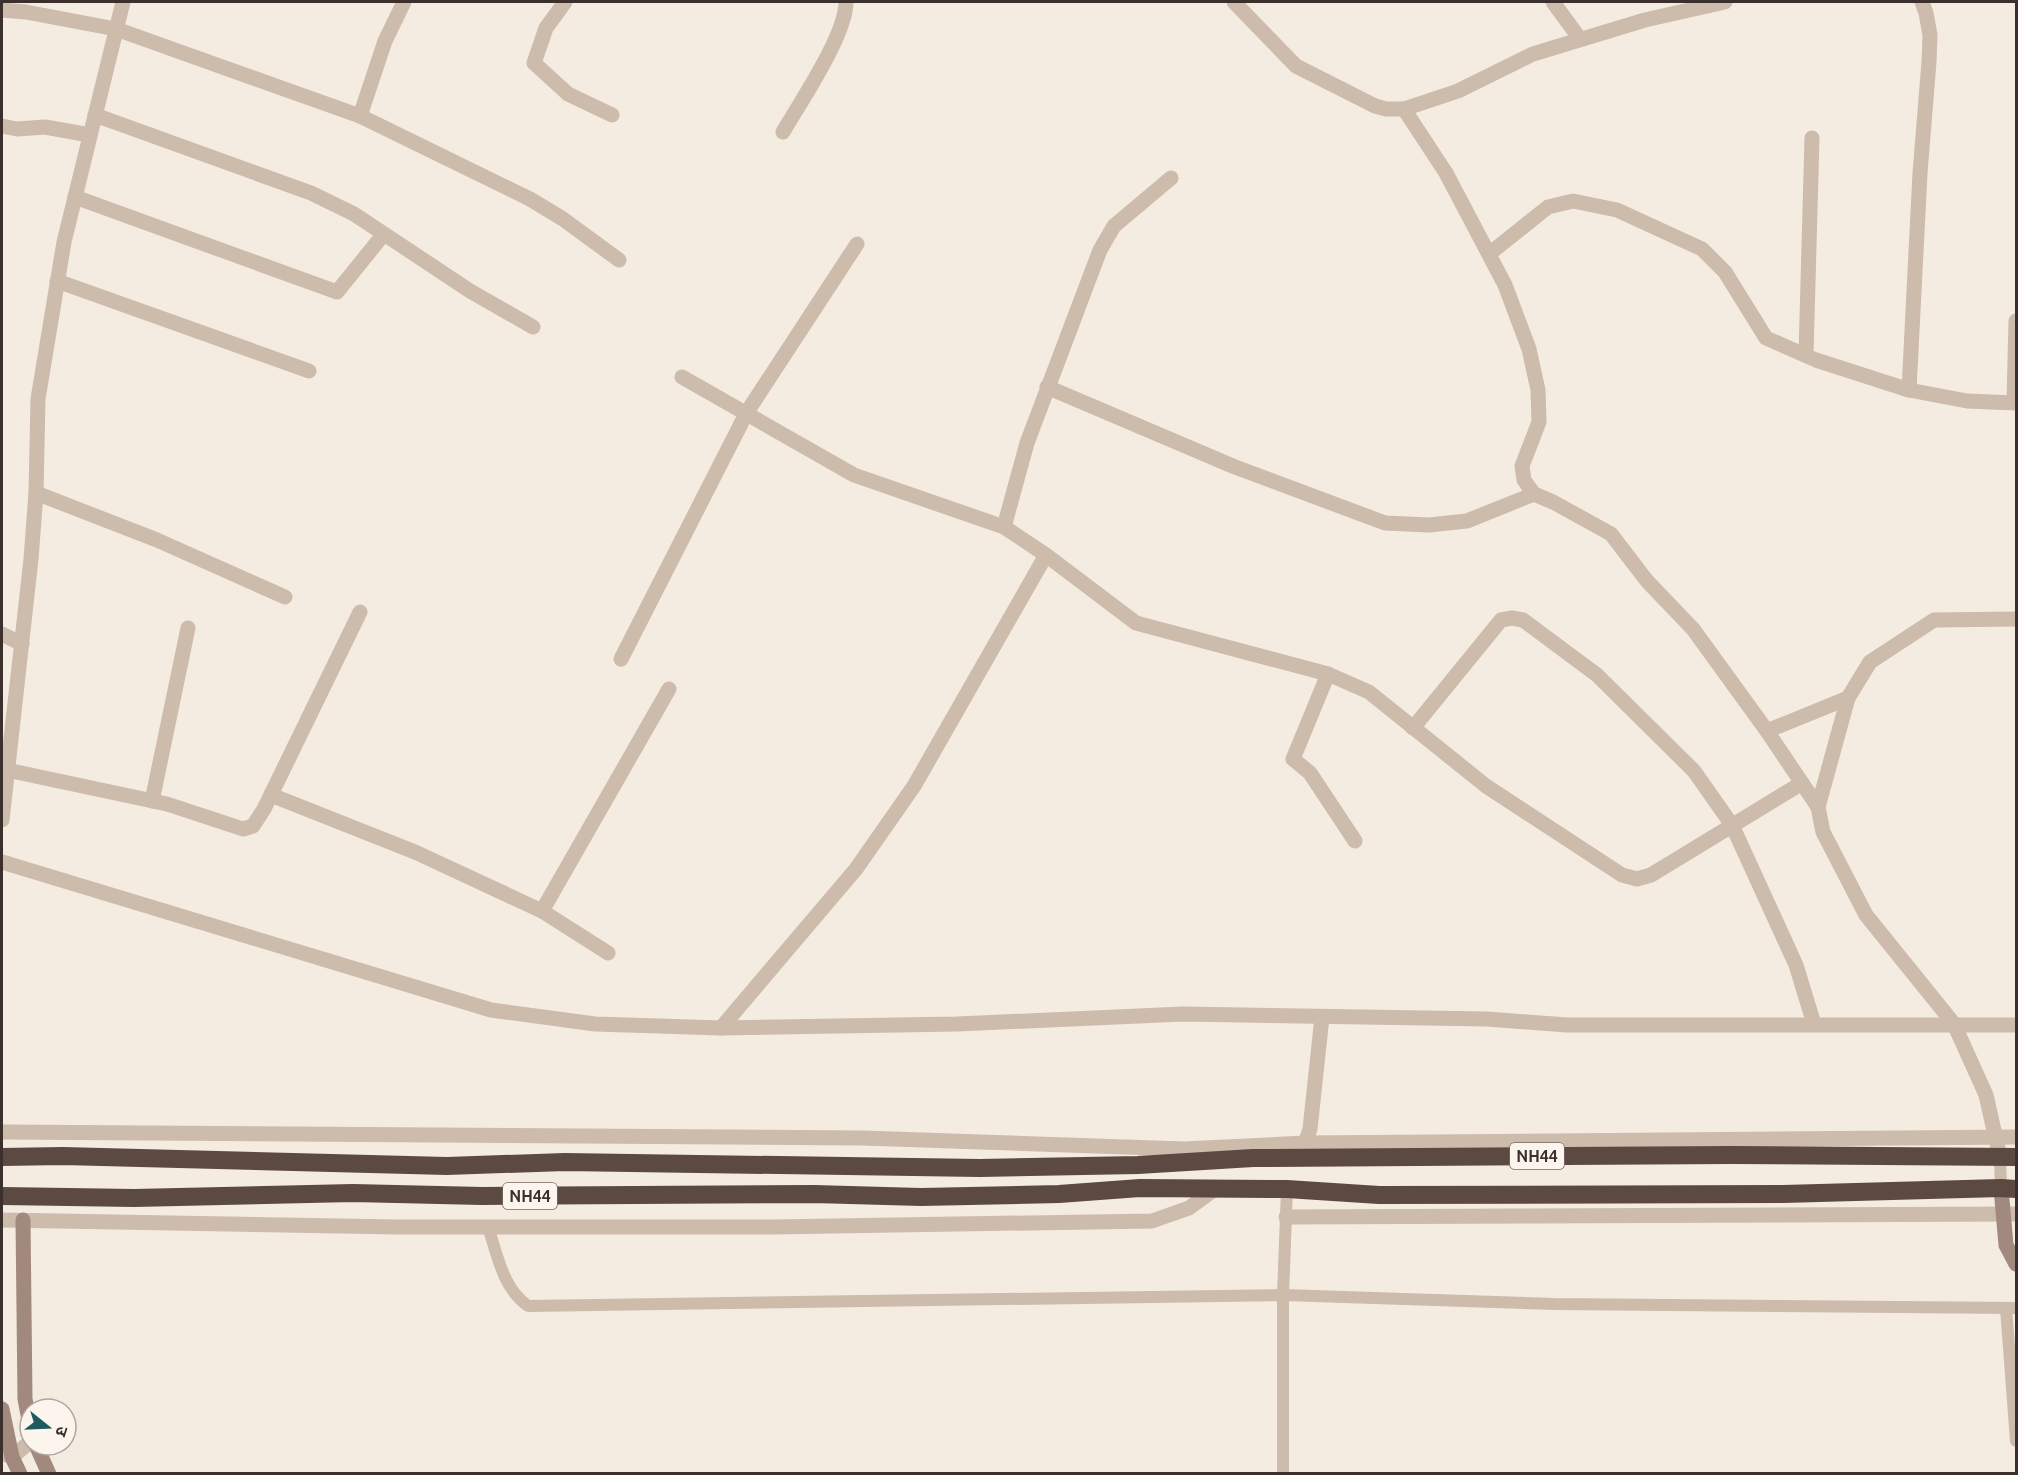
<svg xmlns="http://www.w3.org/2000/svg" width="2018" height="1475" font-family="Ubuntu,'Noto Sans Devanagari',sans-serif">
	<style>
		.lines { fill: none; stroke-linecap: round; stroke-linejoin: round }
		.lane { stroke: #cdbbac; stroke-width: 12 }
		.street { stroke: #cdbbac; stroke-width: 15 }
		.secondary { stroke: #a18a7d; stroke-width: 15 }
		.highway { stroke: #5c4a42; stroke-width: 18 }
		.labels { text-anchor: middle; stroke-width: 5; stroke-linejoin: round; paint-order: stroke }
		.shield { fill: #fbf5ee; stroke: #756b66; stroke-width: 1.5 }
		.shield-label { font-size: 16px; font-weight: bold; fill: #3b302b }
	</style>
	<rect width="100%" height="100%" fill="#f4ebe1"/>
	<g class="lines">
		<g class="lane">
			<polyline points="2000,1157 2001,1188"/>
			<path d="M488,1227C498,1256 502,1287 528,1306L1283,1295L1554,1304L2016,1308"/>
			<polyline points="2006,1308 2016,1441"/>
			<polyline points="1283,1474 1283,1295 1287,1189"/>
		</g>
		<g class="street">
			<polyline points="565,2 546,28 534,63 568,94 612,115"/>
			<polyline points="1234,2 1296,66 1375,106 1386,109 1404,109 1458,91 1533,54 1645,20 1725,2"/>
			<polyline points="1553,2 1580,39"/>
			<polyline points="2,10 26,12 116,29 360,116 530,199 563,219 619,260"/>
			<polyline points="1404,109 1446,173 1505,285 1529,349 1538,390 1539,422 1522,466 1524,480 1534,494 1553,502 1611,534 1647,581 1693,629 1767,731 1818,807"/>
			<polyline points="95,115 311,193 354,214 470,291 533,327"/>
			<polyline points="360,116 385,41 404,2"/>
			<polyline points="2,126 17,129 45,127 90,135"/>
			<path d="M783,132C801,101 846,35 846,2"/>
			<polyline points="75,197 337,292 383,235"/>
			<polyline points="1489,254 1548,207 1573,201 1617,210 1702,249 1725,272 1766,338 1816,360 1909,390 1967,401 2016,403"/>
			<polyline points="57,281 309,371"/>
			<polyline points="1806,355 1812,138"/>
			<polyline points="682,377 854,475 1004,527 1046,555 1136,623 1328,674 1369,692 1486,786 1622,875 1637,879 1651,875 1802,783"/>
			<polyline points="1047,387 1235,467 1385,523 1429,525 1467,521 1534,494"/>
			<polyline points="1909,390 1920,173 1929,62 1930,35 1926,13 1922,2"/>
			<polyline points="2014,402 2016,321"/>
			<polyline points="36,493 157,540 285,597"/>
			<polyline points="1004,527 1027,443 1100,250 1114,226 1171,178"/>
			<polyline points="2,634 22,644"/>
			<polyline points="621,659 747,412 857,244"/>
			<polyline points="1328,674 1293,759 1310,773 1355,841"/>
			<polyline points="1413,728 1501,620 1512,618 1523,620 1597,675 1694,771 1732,825 1796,965 1814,1024"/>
			<polyline points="1767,731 1848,698"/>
			<polyline points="2,769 167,804 243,829 253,826 264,809 360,612"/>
			<polyline points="271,795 415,852 542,911 608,953"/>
			<polyline points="152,801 188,628"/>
			<polyline points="2,820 31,559 36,493 38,399 64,242 123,2"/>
			<polyline points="2,862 491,1010 595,1024 721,1028 957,1024 1183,1014 1487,1019 1567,1025 2016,1025"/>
			<polyline points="542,911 669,689"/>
			<polyline points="721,1028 856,869 914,786 1046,555"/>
			<polyline points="2,1132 863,1138 1184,1149 1305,1143 2016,1137"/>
			<polyline points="1303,1150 1310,1129 1322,1017"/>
			<polyline points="2000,1157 1986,1095 1954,1024 1866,915 1823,832 1818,807 1848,698 1870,662 1934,620 2016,619"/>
			<polyline points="1286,1217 2016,1214"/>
			<polyline points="2,1220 397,1227 772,1227 1152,1221 1189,1208 1215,1189"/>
			<polyline points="2,1453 12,1457 30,1442"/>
		</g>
		<g class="secondary">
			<polyline points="2001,1188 2006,1245 2016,1264"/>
			<polyline points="23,1220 25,1399 30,1425"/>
			<polyline points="2,1409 12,1457 20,1474"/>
			<polyline points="36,1445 49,1474"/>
		</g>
		<g class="highway">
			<polyline points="2,1157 63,1156 447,1166 565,1162 980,1168 1138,1165 1253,1158 1731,1155 2016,1157"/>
			<polyline points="2,1196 134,1198 353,1193 482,1196 814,1194 921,1197 1059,1194 1140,1188 1287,1189 1379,1195 1783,1194 2001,1188 2016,1189"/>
		</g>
	</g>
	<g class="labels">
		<g class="shield">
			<rect x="1510" y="1143" width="54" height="26" rx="4.5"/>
			<rect x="503" y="1183" width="54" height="26" rx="4.5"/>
		</g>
		<g class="shield-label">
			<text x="1537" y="1162">NH44</text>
			<text x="530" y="1202">NH44</text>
		</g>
	</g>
	<rect width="2018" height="1475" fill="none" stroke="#3b302b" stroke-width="6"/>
	<g transform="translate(48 1427) rotate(108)"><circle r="28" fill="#fbf5ee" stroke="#aea6a0" stroke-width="1.5"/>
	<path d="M0-4.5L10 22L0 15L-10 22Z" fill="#1f5a5e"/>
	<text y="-9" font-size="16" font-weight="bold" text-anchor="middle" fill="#3b302b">उ</text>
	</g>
</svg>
